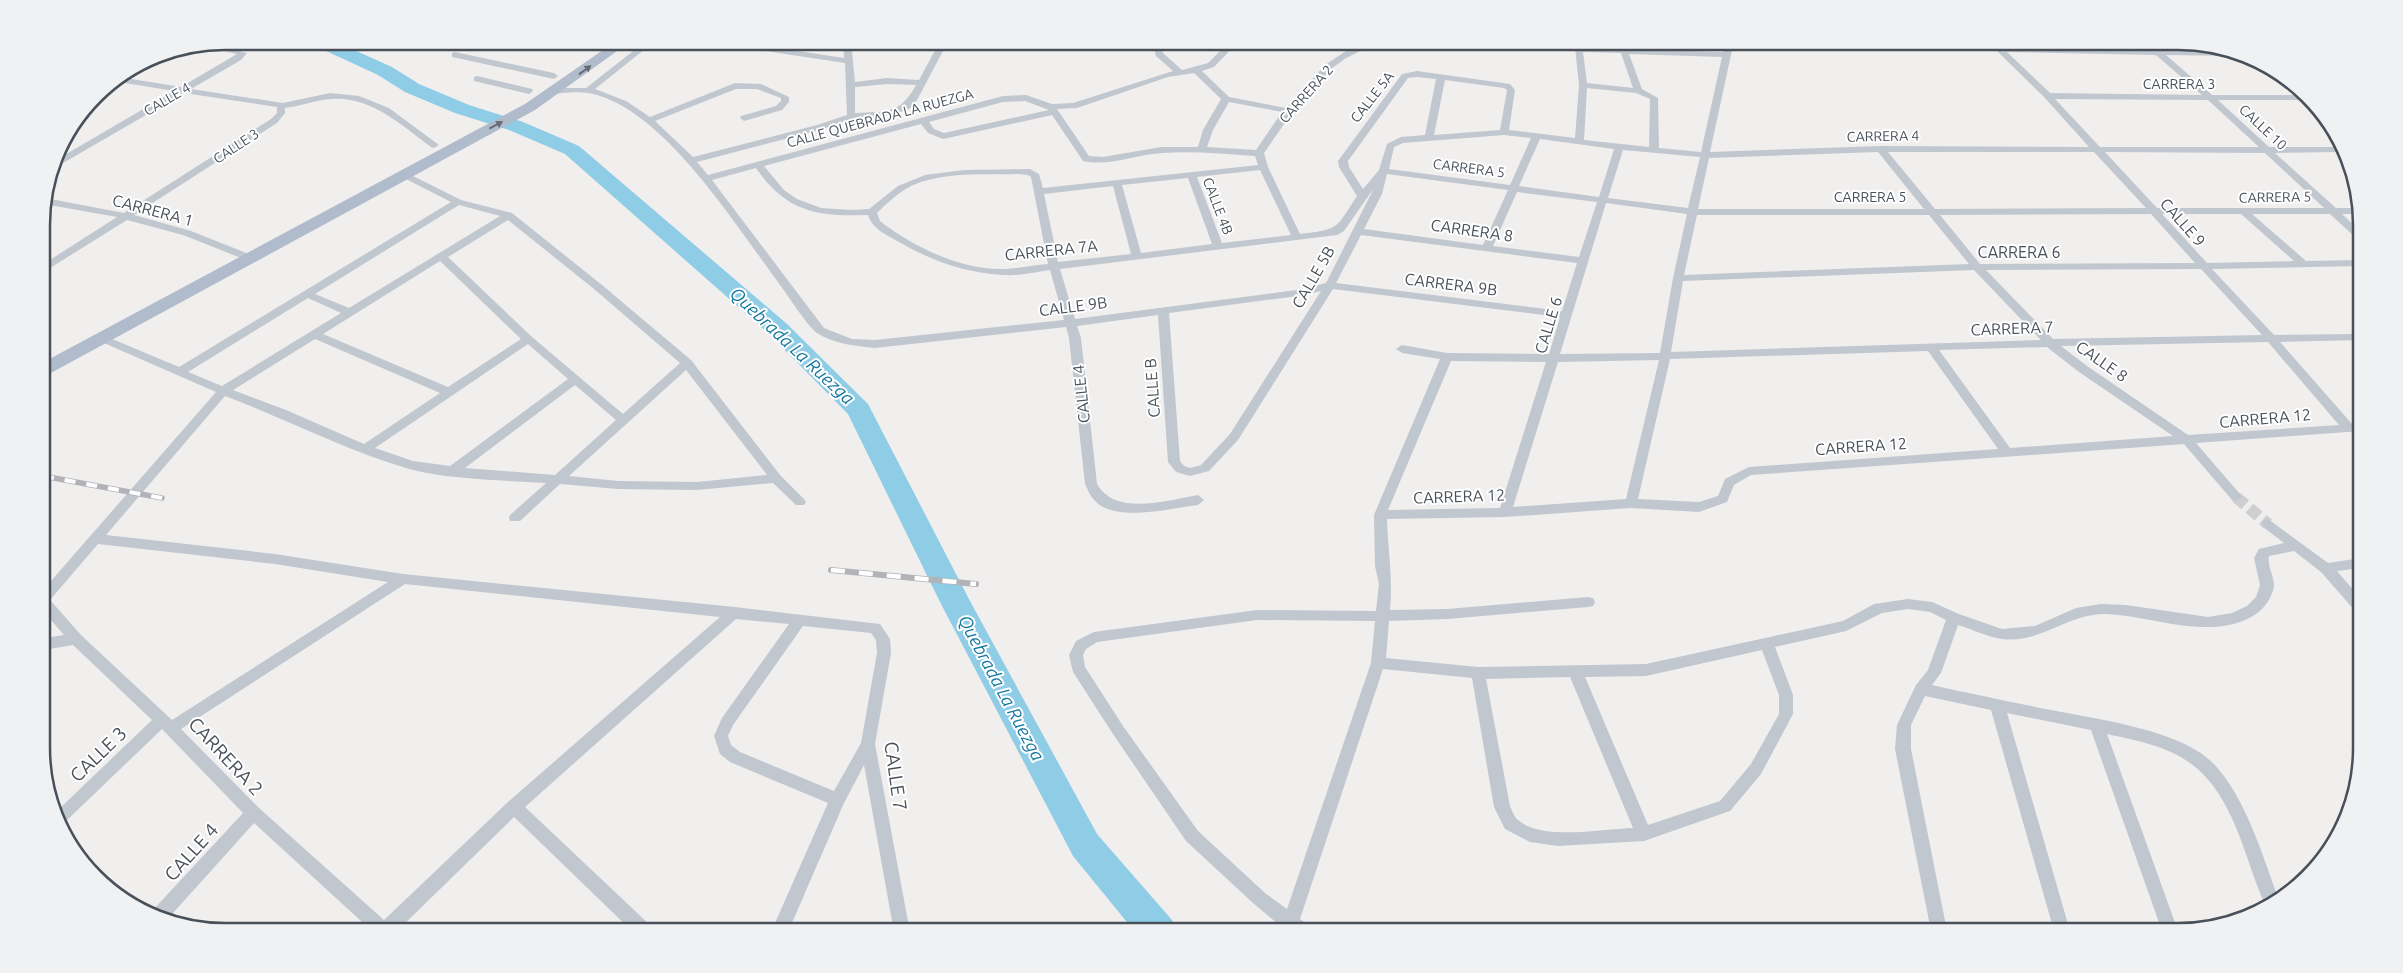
<svg xmlns="http://www.w3.org/2000/svg" width="2403" height="973" font-family="Ubuntu,sans-serif">
	<style>
		.lines { fill: none; stroke-linecap: round; stroke-linejoin: round }
		.river { fill: #8fcde6; fill-rule: evenodd }
		.minor-tunnel { stroke: #cfced0; stroke-width: 12; stroke-dasharray: 12 5.5; stroke-linecap: butt }
		.minor { fill: #c0c7cf; fill-rule: evenodd }
		.primary { fill: #b0bbcb; fill-rule: evenodd }
		.rail-far1-casing { stroke: #b1b3b8; stroke-width: 5.5 }
		.rail-casing { stroke: #b1b3b8; stroke-width: 6 }
		.rail-far1 { stroke: #fff; stroke-width: 4; stroke-dasharray: 11; stroke-linecap: butt }
		.rail { stroke: #fff; stroke-width: 4.5; stroke-dasharray: 14; stroke-linecap: butt }
		.oneway { fill: #626b76 }
		.labels { text-anchor: middle; stroke-width: 4; stroke-linejoin: round; paint-order: stroke }
		.far-street-label { font-size: 14px; fill: #48505a; stroke: #fff }
		.street-label { font-size: 16px; fill: #48505a; stroke: #fff }
		.water-label { font-size: 18px; font-style: italic; fill: #1578a0; stroke: #fff }
		.near-street-label { font-size: 19px; fill: #48505a; stroke: #fff }
		.rim { fill: none; stroke: #48505a; stroke-width: 2.5 }
	</style>
	<rect width="100%" height="100%" fill="#f1eeee"/>
	<g class="lines">
		<polygon class="river" points="304,41 336,42 392,67 419,84 469,105 523,122 579,146 787,324 868,404 970,601 1097,834 1172,920 1177,932 1135,932 1073,856 941,604 848,414 769,334 565,154 509,130 455,113 405,92 378,75 324,50 307,45"/>
		<polyline class="minor-tunnel" points="2236,497 2268,524"/>
		<g class="minor">
			<polygon points="577,41 600,41 601,43 597,45"/>
			<path d="M646,41H655L595,89L626,101L650,117L735,83L761,84L789,97V102L782,110L744,121L740,118L741,116L776,106L781,101V98L757,89H736L655,121L693,157L817,125L847,115L845,63L713,43L709,41H732L844,58L843,41H851L855,82L887,78L919,80L940,41H948L947,44L1059,46L1077,41H1090L1060,51L944,49L916,102L909,109L895,114L852,119L823,129L697,162L708,175L1003,96L1026,95L1052,104L1073,103L1173,71L1156,56L1152,41H1160L1163,53L1182,70L1208,63L1230,41H1239L1214,67L1202,71L1229,97L1286,108L1325,65L1349,49L1341,41H1350L1356,46L1369,41H1381L1346,58L1331,69L1298,104L1264,153L1268,167L1300,234C1341,229 1335,229 1357,196L1339,167L1338,161L1402,74L1417,71L1510,84L1515,90L1509,130L1575,138L1579,85L1575,47L1723,52L1726,41H1734L1710,152L1881,146L2089,147L2045,98L1997,51L1928,43L1924,41H1953L1991,46L1987,41H1996L2002,47L2150,50L2141,41H2150L2160,50L2238,51L2246,56L2166,55L2212,95H2306L2311,100H2218L2269,147H2338L2340,152L2275,153L2336,208H2360V214H2342L2360,231V239L2356,238L2330,214H2252L2306,261L2360,260V266L2212,269L2274,335L2361,334V340L2280,342L2352,424L2361,423V431L2196,443L2240,494L2242,497L2236,501L2232,500L2184,444L1751,475L1734,485L1727,502L1699,512L1631,508L1505,517L1387,519C1388,550 1393,580 1390,610L1447,609L1588,597L1593,598L1595,602L1593,606L1588,607L1447,619L1389,621L1386,658L1478,667L1646,664L1843,621L1874,604L1908,599L1932,602L1959,614L2002,629L2035,626L2076,608L2101,604L2126,605L2208,617L2232,613L2247,606L2256,597L2260,585L2254,558L2259,549L2284,543L2263,527L2262,524L2263,521L2268,519L2328,563L2361,558V568L2337,571L2361,599V613L2356,612L2321,572L2294,551L2269,556C2267,566 2274,576 2274,585C2273,596 2265,608 2256,614C2212,643 2152,615 2104,614C2068,614 2039,644 2002,639C1987,637 1972,629 1958,625L1941,673L1932,685C1972,694 2011,702 2051,710C2096,719 2182,730 2214,764C2247,800 2262,855 2279,900L2266,907C2244,859 2235,795 2190,763C2167,746 2135,740 2107,734L2178,931H2162L2091,730L2007,713L2070,931H2054L1991,710L1925,696L1911,725V749L1947,931H1931L1895,749L1897,725L1916,685L1928,670L1946,620L1930,612L1908,609L1882,613L1846,631L1775,647L1793,695V714L1761,774L1730,811L1644,841L1558,846L1530,842L1505,829L1494,807L1472,678L1383,669L1300,919L1310,926L1312,932H1290L1284,929L1253,903L1186,841L1113,734L1073,672L1069,655L1076,641L1094,632L1257,610L1376,611L1379,584L1375,566L1374,515L1440,359L1402,353L1396,349L1402,345L1447,353L1549,354L1560,317L1333,289L1238,440L1209,471L1190,476L1176,472L1168,462L1158,315L1077,326L1081,338L1097,484C1116,517 1168,500 1198,495L1204,500L1198,505C1172,508 1116,523 1095,501C1090,496 1088,490 1085,484L1069,338L1066,327L875,348C856,346 834,344 817,333C807,326 788,295 780,285C737,227 669,118 600,96C586,91 570,92 555,94L551,91L562,88H586ZM1583,52L1621,53L1633,88L1587,83ZM2007,52L2156,55L2202,95L2050,93ZM1629,54L1722,57L1701,152L1659,148L1658,98L1642,89ZM1194,73L1221,99L1203,130L1198,147H1161L1103,157L1089,156L1057,109L1077,108L1168,77ZM1417,77L1436,79L1425,135L1401,137L1387,144L1379,170L1363,189L1349,167L1348,161L1408,78ZM1445,80L1504,88L1507,90L1500,130L1434,135ZM887,84L916,85C900,115 886,111 855,113V87ZM1587,88L1636,93L1650,99L1649,147L1584,140ZM2055,99L2208,100L2259,147H2100ZM1025,101L1049,110L944,133L934,129L929,122L1003,102ZM1229,102L1282,112L1256,150L1207,147L1213,130ZM1052,115L1083,161C1110,167 1136,154 1163,153C1193,151 1224,154 1255,156L1258,165L1043,188L1039,174L1030,169L964,170L925,175L898,186L869,209L853,210L821,208L797,199L784,190L764,166L921,124L928,133L943,139ZM1504,135L1531,138L1510,185L1389,169L1394,147L1403,143ZM1540,139L1614,149L1599,197L1519,186ZM1623,150L1700,157L1688,208L1608,198ZM1878,152L1924,209H1698L1709,158ZM1888,152H2094L2146,208L1935,209ZM2105,152L2265,153L2324,208H2157ZM756,168C786,212 818,217 868,215C872,229 887,235 899,242C932,261 965,273 1004,275C1019,276 1035,272 1050,270L1064,320L875,340L852,339L824,328L712,180ZM1260,170L1291,235L1222,243L1197,177ZM1018,174L1028,175L1031,177L1048,264C1035,265 1020,268 1006,269C963,271 913,247 880,221L877,213C887,203 898,193 911,186C943,171 983,175 1018,174ZM1387,174L1508,190L1483,245L1364,229L1382,194ZM1188,178L1212,244L1141,253L1122,185ZM1113,186L1131,254L1058,262L1044,194ZM1374,188L1326,283L1304,289L1075,319L1060,269L1337,235L1344,231ZM1517,192L1597,202L1579,257L1493,246ZM1606,203L1687,214L1673,278L1660,353L1560,354ZM2151,214L2195,263L1980,264L1940,215ZM2162,214H2241L2294,261L2207,263ZM1697,215H1929L1969,264L1684,275ZM1361,235L1577,263L1562,311L1336,283ZM2201,269L2262,335L2053,339L1986,270ZM1974,270L2041,340L1671,352L1683,281ZM1321,291L1230,434L1201,465L1190,468L1184,466L1180,461L1169,313L1305,295ZM2268,342L2339,425L2188,435L2087,366L2061,346ZM2047,347L2079,372L2173,436L2010,448L1939,350ZM1928,351L1998,449L1749,467L1725,479L1718,496L1699,502L1638,499L1670,359ZM1659,360L1626,499L1513,507L1558,362ZM1451,361L1546,362L1500,508L1388,510ZM1257,620L1375,621L1371,663L1287,909L1265,893L1198,831L1123,726L1085,667L1083,655L1086,649L1097,642ZM1762,650L1779,695V714L1751,764L1720,801L1648,825L1585,677L1646,676ZM1570,677L1633,828C1603,829 1542,841 1518,820C1514,817 1512,810 1510,806L1486,679Z"/>
			<path d="M211,44L247,53L241,60L191,89L283,103L330,93L359,96L389,108L439,145L434,148L431,147C401,125 371,96 331,99C316,100 301,106 285,108V113L277,123L134,215L191,231L254,256V260H246L183,235L127,220L42,273V265L117,217L44,204L45,198L124,213L271,119L277,113V107L184,93L58,166L54,167L56,160L174,91L113,81L119,77L181,87L237,54L201,46Z"/>
			<polygon points="455,52 554,73 558,76 554,79 452,57 452,53"/>
			<polygon points="477,76 532,89 533,91 529,94 474,81 474,77"/>
			<path d="M403,171L461,200L512,213L602,285L691,360L780,475L804,499L806,502L804,505H796L773,483L697,490L618,489L560,484L520,521H510L509,518L510,515L546,483C502,480 451,480 409,469C347,451 286,419 225,396L106,535L275,554L403,574L735,607L880,624L890,639L891,653L875,744L910,932H894L864,765L844,803L788,932H771L828,803L730,762L720,754L714,736L722,718L789,624L736,619L525,807L651,926L653,932H633L514,817L396,932H373L254,823L165,922L152,911L243,813L162,729L64,823L58,810L152,720L73,645L44,650V638L64,635L44,612V589L216,392L97,340L95,338L101,335L105,336L179,367L451,202L400,176L398,174ZM459,205L500,216L349,308L315,294ZM508,220L594,289L680,363L623,414L532,337L448,257ZM440,261L521,339L448,387L323,334ZM308,298L341,313L222,386L188,372ZM315,339L440,393L364,444L286,410L233,390ZM528,344L568,379L450,466L413,461L375,448ZM686,370L767,475L697,482L618,481L569,476ZM575,385L616,420L555,475L465,468ZM98,544L275,564L388,582L172,720L81,635L50,600ZM405,584L720,617L508,802L384,920L259,808L181,729ZM803,626L871,633L876,640L877,653L861,743L834,791L740,752L731,745L728,736L733,725Z"/>
		</g>
		<polygon class="primary" points="616,41 631,41 535,110 49,374 43,376 42,363 525,104"/>
		<g class="rail-far1-casing">
			<polyline id="rail-far1" points="43,476 162,498"/>
		</g>
		<g class="rail-casing">
			<polyline id="rail" points="831,570 976,584"/>
		</g>
		<use href="#rail-far1" class="rail-far1"/>
		<use href="#rail" class="rail"/>
	</g>
	<defs><path id="oneway-solid" d="M-6-.8H1V-3.2L6.5 0L1 3.2V.8H-6Z" transform="scale(1.25)"/></defs>
	<g class="oneway">
		<use href="#oneway-solid" transform="translate(585 70) rotate(-36)"/>
		<use href="#oneway-solid" transform="translate(496 125) rotate(-28)"/>
	</g>
	<g class="labels">
		<g class="far-street-label">
			<text x="2179" y="89">CARRERA 3</text>
			<text transform="translate(1306 94) rotate(-48)" y="5">CARRERA 2</text>
			<text transform="translate(1372 97) rotate(-52)" y="5">CALLE 5A</text>
			<text transform="translate(167 99) rotate(-30)" y="5">CALLE 4</text>
			<text transform="translate(880 118) rotate(-15)" y="5">CALLE QUEBRADA LA RUEZGA</text>
			<text transform="translate(2263 127) rotate(43)" y="5">CALLE 10</text>
			<text transform="translate(1883 136) rotate(-1)" y="5">CARRERA 4</text>
			<text transform="translate(236 146) rotate(-33)" y="5">CALLE 3</text>
			<text transform="translate(1469 168) rotate(7)" y="5">CARRERA 5</text>
			<text x="1870" y="202">CARRERA 5</text>
			<text transform="translate(2275 197) rotate(-1)" y="5">CARRERA 5</text>
			<text transform="translate(1218 206) rotate(69)" y="5">CALLE 4B</text>
		</g>
		<g class="street-label">
			<text transform="translate(153 210) rotate(15)" y="6">CARRERA 1</text>
			<text transform="translate(2183 222) rotate(48)" y="6">CALLE 9</text>
			<text transform="translate(1472 230) rotate(8)" y="6">CARRERA 8</text>
			<text transform="translate(1051 250) rotate(-6)" y="6">CARRERA 7A</text>
			<text x="2019" y="258">CARRERA 6</text>
			<text transform="translate(1313 277) rotate(-60)" y="6">CALLE 5B</text>
			<text transform="translate(1451 284) rotate(7)" y="6">CARRERA 9B</text>
			<text transform="translate(1073 306) rotate(-7)" y="6">CALLE 9B</text>
			<text transform="translate(1548 325) rotate(-73)" y="6">CALLE 6</text>
			<text transform="translate(2012 328) rotate(-2)" y="6">CARRERA 7</text>
			<text transform="translate(2102 361) rotate(35)" y="6">CALLE 8</text>
			<text transform="translate(1152 388) rotate(-94)" y="6">CALLE B</text>
			<text transform="translate(1081 394) rotate(-96)" y="6">CALLE 4</text>
			<text transform="translate(2265 418) rotate(-5)" y="6">CARRERA 12</text>
			<text transform="translate(1861 446) rotate(-4)" y="6">CARRERA 12</text>
			<text transform="translate(1459 496) rotate(-2)" y="6">CARRERA 12</text>
		</g>
		<g class="water-label">
			<text transform="translate(792 346) rotate(43)" y="6">Quebrada La Ruezga</text>
			<text transform="translate(1001 688) rotate(62)" y="6">Quebrada La Ruezga</text>
		</g>
		<g class="near-street-label">
			<text transform="translate(98 754) rotate(-44)" y="7">CALLE 3</text>
			<text transform="translate(226 756) rotate(47)" y="7">CARRERA 2</text>
			<text transform="translate(896 776) rotate(82)" y="7">CALLE 7</text>
			<text transform="translate(191 852) rotate(-48)" y="7">CALLE 4</text>
		</g>
	</g>
	<path d="M0 0H2403V973H0ZM225 50H2178A175 175 0 0 1 2353 225V748A175 175 0 0 1 2178 923H225A175 175 0 0 1 50 748V225A175 175 0 0 1 225 50Z" fill="#f0f1f2" fill-rule="evenodd"/>
	<path class="rim" d="M225 50H2178A175 175 0 0 1 2353 225V748A175 175 0 0 1 2178 923H225A175 175 0 0 1 50 748V225A175 175 0 0 1 225 50Z"/>
</svg>
